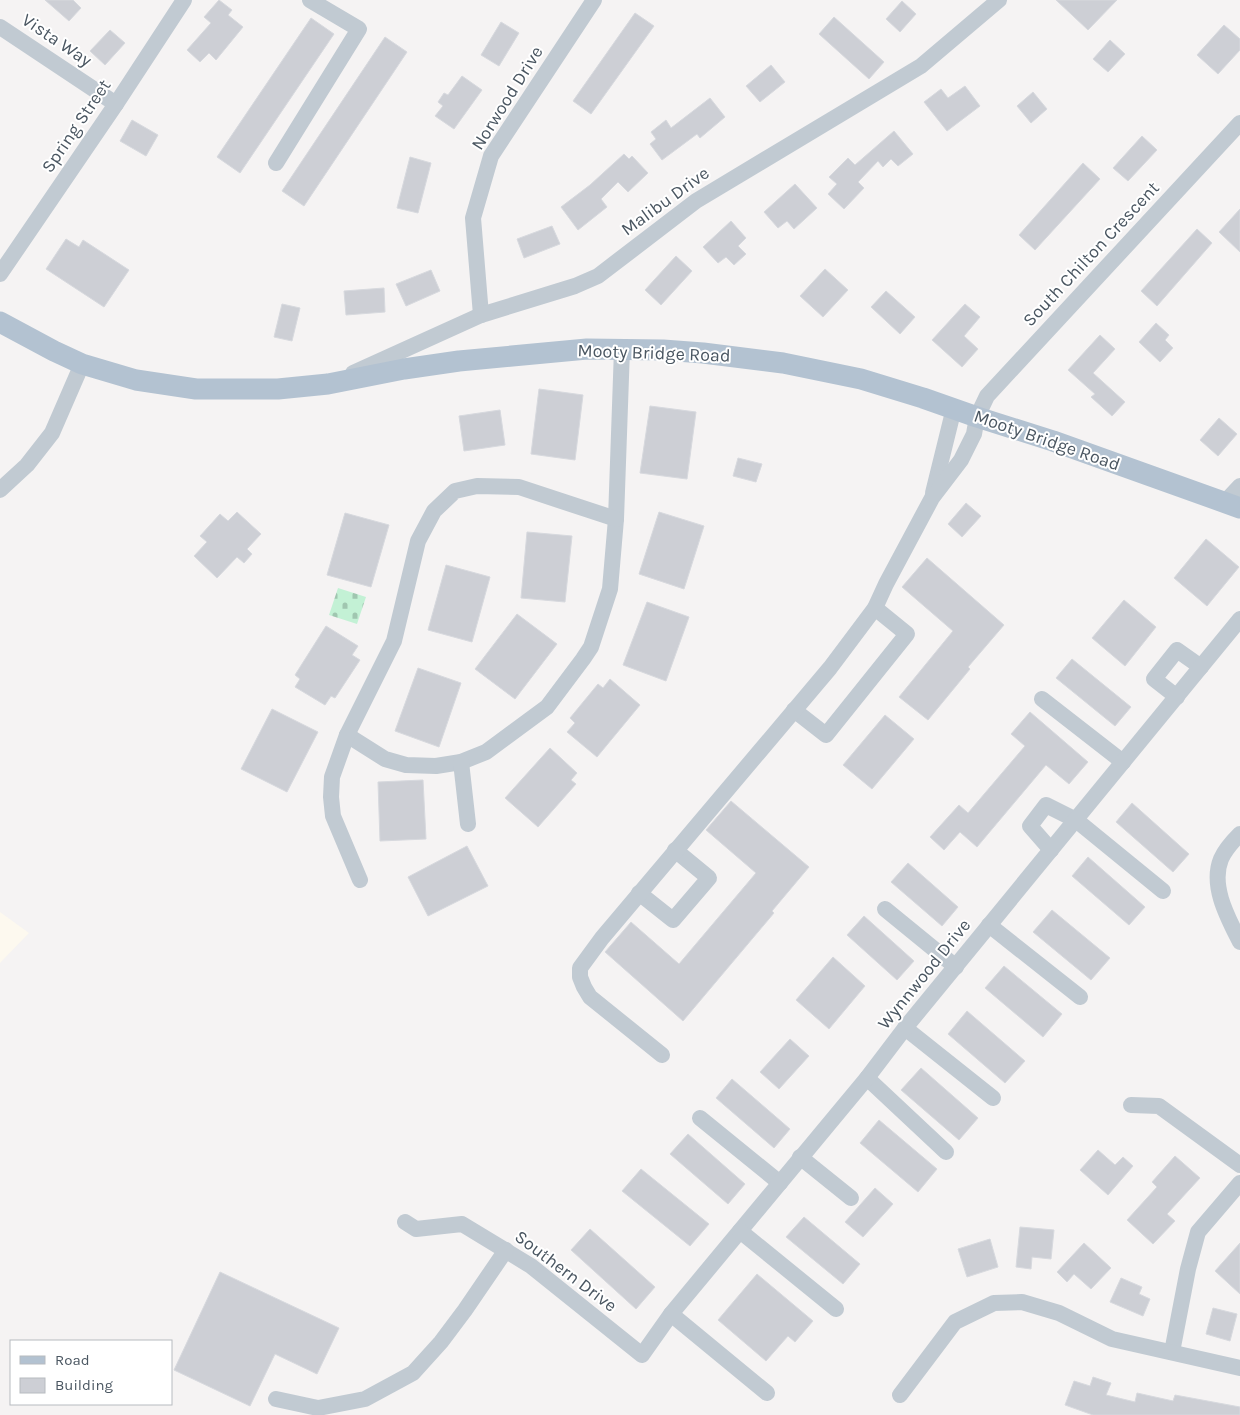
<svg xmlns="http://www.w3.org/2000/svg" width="1240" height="1415" font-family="Karla,sans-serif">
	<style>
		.commercial { fill: #fdf9ef }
		.cemetery { fill: url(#cemetery-stones) }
		.building { fill: #cdcfd5; stroke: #d7d9de }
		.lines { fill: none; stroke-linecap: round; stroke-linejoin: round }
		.minor { stroke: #c1cad2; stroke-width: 16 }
		.major { stroke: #b3c2d1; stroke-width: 21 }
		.labels { text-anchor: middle; stroke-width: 4; stroke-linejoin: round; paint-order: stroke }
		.street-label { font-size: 18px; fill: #4a5661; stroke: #fff }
	</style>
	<defs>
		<pattern id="cemetery-stones" width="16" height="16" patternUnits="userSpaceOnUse" patternTransform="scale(1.25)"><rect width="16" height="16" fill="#c3f1d5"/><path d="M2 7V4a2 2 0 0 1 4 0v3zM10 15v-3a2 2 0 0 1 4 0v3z" fill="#a0c6b0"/></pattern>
	</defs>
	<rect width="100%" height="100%" fill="#f5f3f3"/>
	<polygon class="commercial" points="0,912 29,933 0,963"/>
	<polygon class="cemetery" points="338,588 366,597 357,624 329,615"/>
	<g class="building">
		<polygon points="45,0 73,0 81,8 69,21"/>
		<polygon points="219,0 232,10 228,15 243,27 216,60 209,53 200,62 187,50 211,23 204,17"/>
		<polygon points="1056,0 1117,0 1088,30"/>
		<polygon points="902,1 916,14 900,32 886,19"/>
		<polygon points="635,13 654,26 591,114 573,101"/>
		<polygon points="834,17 884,62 869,79 819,34"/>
		<polygon points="311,18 334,34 240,173 217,157"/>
		<polygon points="501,22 519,33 499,66 481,55"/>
		<polygon points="1224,25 1240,39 1240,50 1218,74 1197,55"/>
		<polygon points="110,30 125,43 105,65 90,51"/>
		<polygon points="385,37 407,52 304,206 282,191"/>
		<polygon points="1110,40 1125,54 1108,72 1093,59"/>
		<polygon points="771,65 785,82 760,102 746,86"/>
		<polygon points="462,76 482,90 454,129 435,116 443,106 438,102 444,93 448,95"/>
		<polygon points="965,86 980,106 947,131 924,102 941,89 948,98"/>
		<polygon points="1033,92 1047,109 1031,123 1017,106"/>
		<polygon points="710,98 725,117 700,138 697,134 662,160 650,144 656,139 651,132 666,120 671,128"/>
		<polygon points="132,120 158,135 146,156 120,141"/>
		<polygon points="894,131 913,154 898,166 891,159 883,167 878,161 858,182 864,188 844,209 828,194 837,184 829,177 848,158 855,165"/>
		<polygon points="1142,136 1157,150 1128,181 1113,168"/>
		<polygon points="624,154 629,159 632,156 648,173 628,192 618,182 601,199 607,207 578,230 561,207 590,185"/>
		<polygon points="410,157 431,163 418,213 397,208"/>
		<polygon points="1083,163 1100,179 1035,250 1019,235"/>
		<polygon points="795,184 817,208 794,229 787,221 778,228 764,212"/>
		<polygon points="1240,209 1240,252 1219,232"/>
		<polygon points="731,221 746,238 738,246 746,254 734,265 726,257 718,263 703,247"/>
		<polygon points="552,226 560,244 524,258 517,239"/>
		<polygon points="1197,229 1212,243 1157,306 1141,291"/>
		<polygon points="66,239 79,247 83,240 129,270 104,307 46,269"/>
		<polygon points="676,256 692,271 661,305 645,290"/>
		<polygon points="825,269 848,290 823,317 800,296"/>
		<polygon points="431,270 440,291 406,306 396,284"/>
		<polygon points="384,288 385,312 346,315 344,291"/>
		<polygon points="886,291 915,317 900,334 871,307"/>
		<polygon points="282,304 300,308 292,341 274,337"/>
		<polygon points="965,304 980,317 964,336 978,349 962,367 932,340"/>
		<polygon points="1156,323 1169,335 1165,340 1173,348 1160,362 1139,342"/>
		<polygon points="1100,335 1115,349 1093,373 1125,402 1112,416 1091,397 1095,394 1068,370"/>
		<polygon points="539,389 583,395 575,460 531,454"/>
		<polygon points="650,406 696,412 687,479 640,473"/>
		<polygon points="500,410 505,445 464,451 459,416"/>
		<polygon points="1219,418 1237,434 1218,456 1200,440"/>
		<polygon points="738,458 762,464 756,482 733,476"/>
		<polygon points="966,503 981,516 962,537 948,524"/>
		<polygon points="237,512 261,534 247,549 252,554 244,563 237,557 217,578 194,556 207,542 200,536 220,514 228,521"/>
		<polygon points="659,512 704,526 684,589 639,574"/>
		<polygon points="345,513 389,525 371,587 327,575"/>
		<polygon points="527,532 572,536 565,602 521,598"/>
		<polygon points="1206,539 1239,567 1207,606 1174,578"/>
		<polygon points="927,558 1004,625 968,667 970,669 928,720 899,697 953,631 902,587"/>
		<polygon points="446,565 490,577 472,642 428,630"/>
		<polygon points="1124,600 1156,627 1125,666 1092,638"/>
		<polygon points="647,602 689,617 666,681 623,665"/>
		<polygon points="517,614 557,644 515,699 475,669"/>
		<polygon points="326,626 358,646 352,655 360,660 335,698 331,696 325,705 295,687 300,679 295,675"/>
		<polygon points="1072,659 1131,707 1115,726 1056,678"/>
		<polygon points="418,668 461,683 439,747 395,731"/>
		<polygon points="610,679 640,705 597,757 567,732 575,723 570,718 598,684 603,688"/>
		<polygon points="272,709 318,732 287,792 241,769"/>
		<polygon points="1030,712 1088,762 1069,784 1046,765 977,847 960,832 944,850 930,837 959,805 968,813 1025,746 1011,734"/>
		<polygon points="885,715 914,739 872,789 843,765"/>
		<polygon points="550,748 577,773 571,780 576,784 538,827 505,798"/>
		<polygon points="423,780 426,839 380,841 378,782"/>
		<polygon points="731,801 809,867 772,911 774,913 683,1021 605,952 631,922 679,964 756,873 706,830"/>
		<polygon points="1132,803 1189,854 1173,872 1116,822"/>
		<polygon points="467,846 488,886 428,916 408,877"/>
		<polygon points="1088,857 1145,907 1129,925 1072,876"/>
		<polygon points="908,863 958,907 942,926 891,882"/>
		<polygon points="1052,910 1110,958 1091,980 1033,932"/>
		<polygon points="864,916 914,961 897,980 847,935"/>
		<polygon points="833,957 865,986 829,1029 796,1000"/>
		<polygon points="1004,966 1062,1014 1043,1037 985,988"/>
		<polygon points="967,1011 1025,1061 1005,1083 948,1034"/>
		<polygon points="790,1039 809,1056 779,1089 760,1072"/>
		<polygon points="921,1068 978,1118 959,1140 901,1090"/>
		<polygon points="732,1079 790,1129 774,1148 716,1098"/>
		<polygon points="879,1120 937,1169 918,1192 860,1143"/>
		<polygon points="688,1134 745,1184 728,1204 670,1154"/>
		<polygon points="1098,1150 1115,1165 1123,1157 1133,1166 1108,1195 1080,1170"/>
		<polygon points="1175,1156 1200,1178 1167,1214 1175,1221 1153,1244 1127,1220 1157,1187 1152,1182"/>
		<polygon points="641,1169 709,1224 690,1246 622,1191"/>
		<polygon points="875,1188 893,1204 863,1237 845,1222"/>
		<polygon points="804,1217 860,1264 843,1284 786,1237"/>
		<polygon points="1020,1227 1054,1230 1051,1259 1032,1257 1031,1269 1016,1267"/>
		<polygon points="590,1229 655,1287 636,1309 571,1250"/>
		<polygon points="990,1239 998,1267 967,1277 958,1249"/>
		<polygon points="1084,1243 1111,1268 1091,1289 1074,1274 1067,1282 1057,1272"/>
		<polygon points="1240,1243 1240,1294 1215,1271"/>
		<polygon points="220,1272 339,1328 317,1374 275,1354 250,1406 174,1370"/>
		<polygon points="757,1274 813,1321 795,1342 788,1336 766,1361 718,1320"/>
		<polygon points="1121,1278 1142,1287 1139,1294 1150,1299 1143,1316 1110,1302"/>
		<polygon points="1213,1308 1237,1314 1230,1341 1206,1334"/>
		<polygon points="1093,1377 1111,1383 1106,1395 1135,1402 1137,1393 1173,1401 1175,1395 1240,1407 1240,1415 1093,1415 1065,1405 1074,1381 1090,1386"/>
	</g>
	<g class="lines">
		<g class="minor">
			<polyline points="0,27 116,104"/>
			<polyline points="276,163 359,29 310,0"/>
			<polyline points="0,274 116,104 184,0"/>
			<polyline points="481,315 473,218 491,156 594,0"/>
			<polyline points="353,373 481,315 575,286 598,276 696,201 921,66 999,0"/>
			<polyline points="0,490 27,465 52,433 82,364"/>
			<polyline points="933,493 954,408"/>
			<polyline points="1225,502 1240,486"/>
			<polyline points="1177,697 1154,679 1177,650 1201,667"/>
			<polyline points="1042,699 1123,762"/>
			<polyline points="794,710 826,735 907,634 875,608"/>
			<polyline points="347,735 385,759 406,765 436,766 461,762 486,752 547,707 583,659 591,647 610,589 616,519 622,349"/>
			<polyline points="461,762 468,824"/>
			<path d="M1240,834C1233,841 1225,850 1221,859C1210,886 1228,918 1240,942"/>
			<polyline points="1051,850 1030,826 1046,805 1076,820 1163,891"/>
			<polyline points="360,880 333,816 331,797 332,777 347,735 394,641 418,541 434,511 455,491 477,486 519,487 616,519"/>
			<polyline points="639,893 673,920 709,878 675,850"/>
			<polyline points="885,909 956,967"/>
			<polyline points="989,925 1080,997"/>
			<polyline points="905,1028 993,1098"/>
			<polyline points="662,1055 590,997 584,987 580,977 580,968 602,938 830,668 875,608 886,584 932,498 961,460 974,434 977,417 987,396 1240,123"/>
			<polyline points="867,1078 946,1152"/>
			<polyline points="1131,1105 1159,1106 1240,1165"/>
			<polyline points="700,1118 780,1183"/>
			<polyline points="800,1157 851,1198"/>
			<polyline points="405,1222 416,1229 462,1224 531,1266 642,1355 671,1314 867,1078 905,1028 1240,619"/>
			<polyline points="740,1231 836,1309"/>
			<polyline points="671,1314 767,1393"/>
			<polyline points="1172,1352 1188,1269 1198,1232 1240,1183"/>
			<polyline points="900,1395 955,1322 994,1303 1022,1302 1059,1313 1112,1339 1240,1368"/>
			<polyline points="276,1399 318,1408 365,1399 413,1373 441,1342 465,1310 506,1250"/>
		</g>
		<polyline class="major" points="0,322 54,351 82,364 136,380 196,389 278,389 328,384 404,369 459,361 587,349 663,350 703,353 783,363 861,379 923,398 977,417 1053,441 1240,508"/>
	</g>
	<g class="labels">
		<g class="street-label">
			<text transform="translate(57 40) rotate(34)" y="6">Vista Way</text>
			<text transform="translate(507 98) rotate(-58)" y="6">Norwood Drive</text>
			<text transform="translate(76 126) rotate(-56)" y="6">Spring Street</text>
			<text transform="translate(665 201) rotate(-36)" y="6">Malibu Drive</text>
			<text transform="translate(1091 254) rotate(-47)" y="6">South Chilton Crescent</text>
			<text transform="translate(654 353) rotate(2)" y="6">Mooty Bridge Road</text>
			<text transform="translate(1047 440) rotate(19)" y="6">Mooty Bridge Road</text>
			<text transform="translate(924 974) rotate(-51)" y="6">Wynnwood Drive</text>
			<text transform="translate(566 1271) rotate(37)" y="6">Southern Drive</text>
		</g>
	</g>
	<rect x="10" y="1340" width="162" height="65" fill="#ffffff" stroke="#b7bbc0"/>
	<rect x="20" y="1356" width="25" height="8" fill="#b3c2d1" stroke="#b7bbc0"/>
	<text x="55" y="1365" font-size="15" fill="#4a5661">Road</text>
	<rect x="20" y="1378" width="25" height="15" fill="#cdcfd5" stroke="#b7bbc0"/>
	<text x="55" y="1390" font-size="15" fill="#4a5661">Building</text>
</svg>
